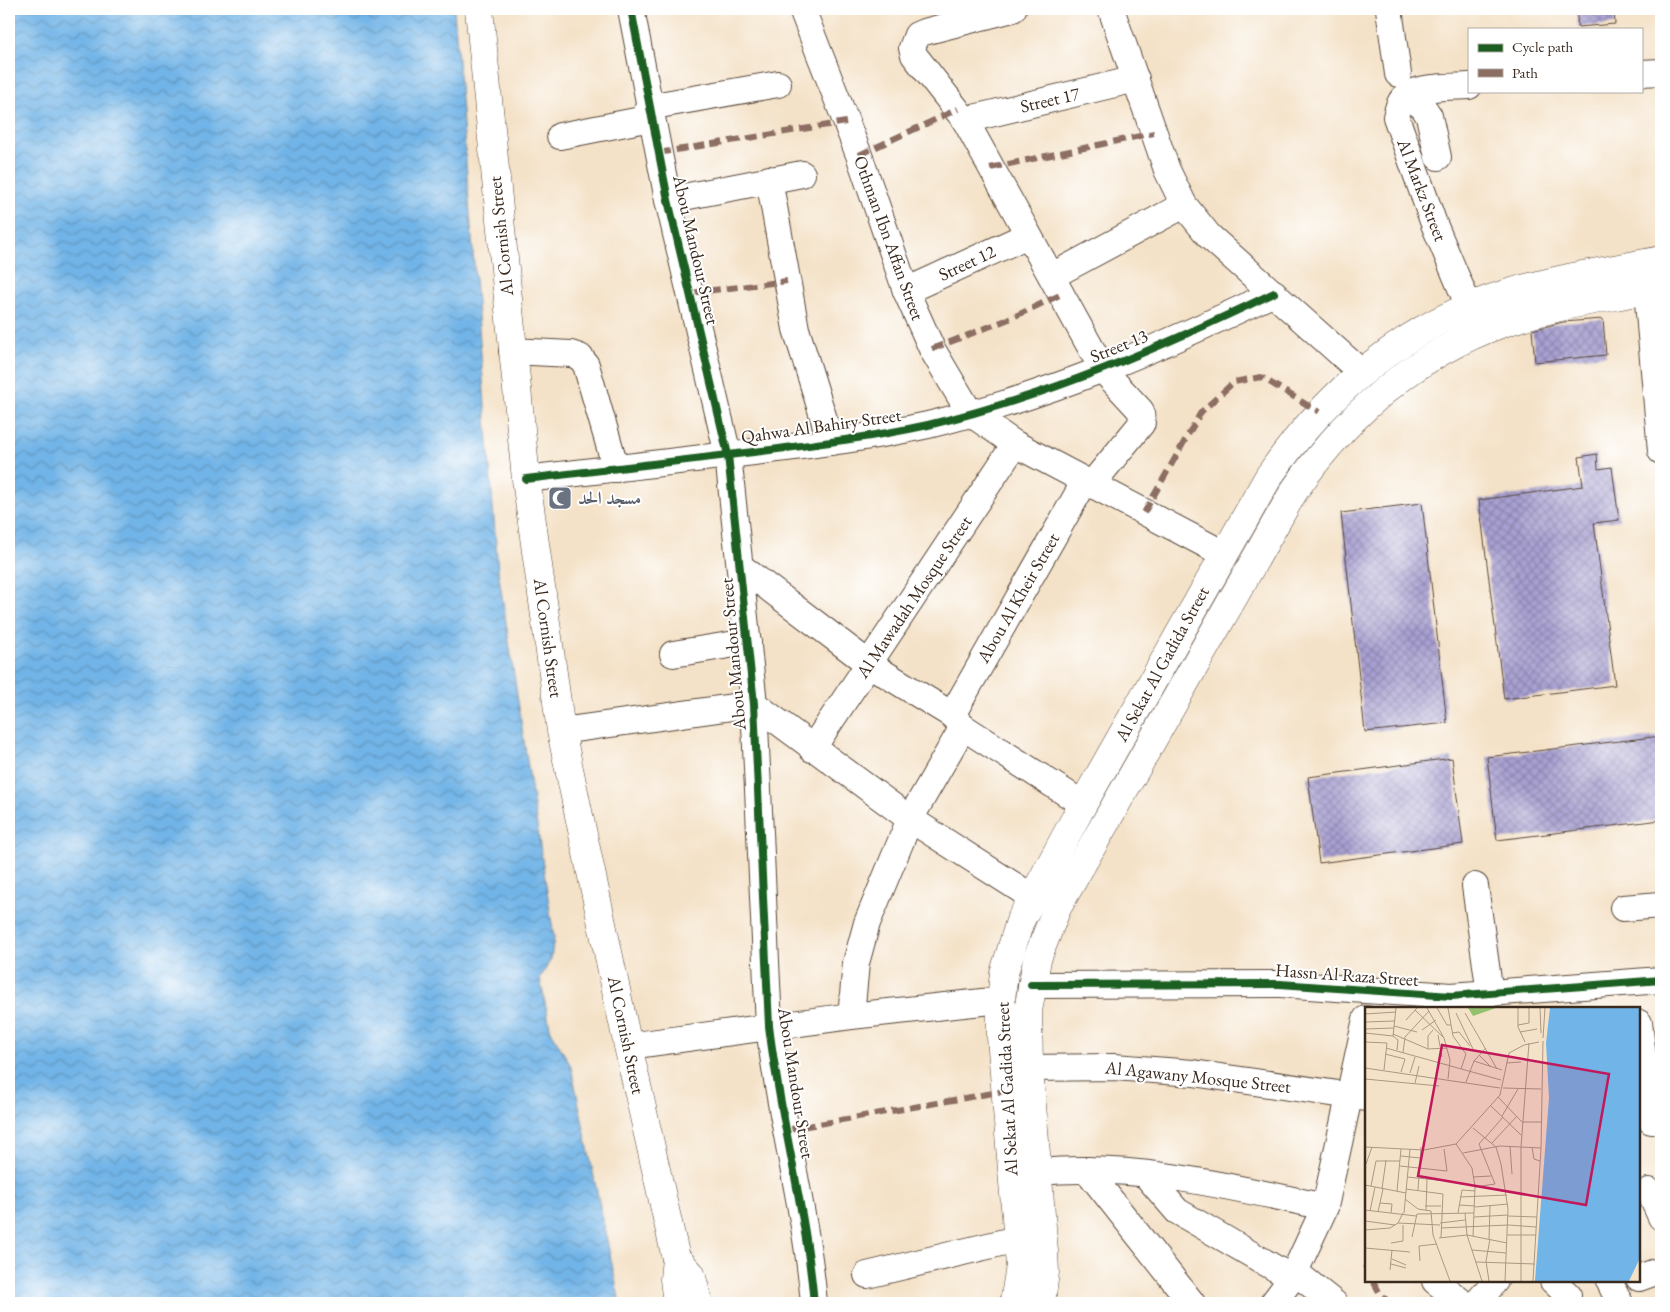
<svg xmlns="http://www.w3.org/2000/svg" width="1670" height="1312" font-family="'EB Garamond',Amiri,serif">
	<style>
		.water { fill: url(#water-waves); stroke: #566f82 }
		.building { fill: url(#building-cross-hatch) }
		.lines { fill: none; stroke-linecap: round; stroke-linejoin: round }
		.minor-casing { stroke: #574638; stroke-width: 28 }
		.major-casing { stroke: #574638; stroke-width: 29 }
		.minor { stroke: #fff; stroke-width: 26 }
		.major { stroke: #fff; stroke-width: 28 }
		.quiet { stroke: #8d6e63; stroke-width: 6; stroke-dasharray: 12 6; stroke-linecap: butt }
		.cycleway-casing { stroke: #fff; stroke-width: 11 }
		.cycleway { stroke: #1b5e20; stroke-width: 8 }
		.labels { text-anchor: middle; stroke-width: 4; stroke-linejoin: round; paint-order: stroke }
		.street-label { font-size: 18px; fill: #3b2a1e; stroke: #fff }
		.worship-label { font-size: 18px; font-weight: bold; fill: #5b616d; stroke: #fff; text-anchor: start }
		.inset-road { fill: none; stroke: #aa9884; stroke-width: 1 }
		.view { fill: #c2185b; fill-opacity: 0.15; stroke: #c2185b; stroke-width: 2.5 }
		.inset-edge { fill: none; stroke: #3b2a1e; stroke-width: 2.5 }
	</style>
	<defs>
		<pattern id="water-waves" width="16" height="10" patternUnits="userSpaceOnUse" patternTransform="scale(1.25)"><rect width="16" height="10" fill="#71b4e7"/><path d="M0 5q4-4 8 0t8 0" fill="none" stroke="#5e93bb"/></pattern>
		<pattern id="building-cross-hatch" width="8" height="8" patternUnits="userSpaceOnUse" patternTransform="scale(1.25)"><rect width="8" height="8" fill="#a8a0d2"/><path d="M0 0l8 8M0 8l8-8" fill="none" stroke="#8a83aa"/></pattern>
	</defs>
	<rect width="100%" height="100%" fill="#fff"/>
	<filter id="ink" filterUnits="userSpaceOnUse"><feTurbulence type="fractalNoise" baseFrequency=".02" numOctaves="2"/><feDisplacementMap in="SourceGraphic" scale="10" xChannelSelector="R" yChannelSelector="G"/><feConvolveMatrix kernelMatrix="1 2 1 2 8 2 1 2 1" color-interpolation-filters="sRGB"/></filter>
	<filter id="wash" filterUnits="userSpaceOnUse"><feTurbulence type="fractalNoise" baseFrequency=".0096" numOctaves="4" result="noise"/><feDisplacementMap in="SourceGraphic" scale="20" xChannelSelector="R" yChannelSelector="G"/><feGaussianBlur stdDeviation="1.12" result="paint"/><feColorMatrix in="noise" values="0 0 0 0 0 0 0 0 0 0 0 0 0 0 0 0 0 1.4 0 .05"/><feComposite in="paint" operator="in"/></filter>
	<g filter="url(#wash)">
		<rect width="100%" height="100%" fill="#f4e2c8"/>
		<polygon class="water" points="9,9 454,9 498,570 554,937 551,959 540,979 551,1031 571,1066 620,1303 9,1303"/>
		<g id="blocks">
			<g class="building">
				<polygon points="1576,9 1614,9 1615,24 1578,27"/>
				<polygon points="1603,319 1606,355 1535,362 1532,330 1563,322"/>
				<polygon points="1597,454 1598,469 1612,467 1619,520 1594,523 1615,685 1504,699 1479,500 1583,486 1579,457"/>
				<polygon points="1422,503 1447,723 1365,732 1341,513"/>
				<polygon points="1661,736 1661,820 1497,840 1487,757"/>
				<polygon points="1452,758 1463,844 1319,863 1308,777"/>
			</g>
		</g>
	</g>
	<g filter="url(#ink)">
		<use href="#blocks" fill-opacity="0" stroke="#574638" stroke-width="1"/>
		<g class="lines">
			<g class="minor-casing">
				<g id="minor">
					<path d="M631,9L668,200L728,455L754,704L769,1026C780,1119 806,1210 814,1303"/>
					<polyline points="802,9 859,155 906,291 932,349 970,413 1015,444 1224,554"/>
					<polyline points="1013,9 924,32 917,35 912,48 914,55 965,120 1103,370 1141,411 1142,423 1091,485"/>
					<polyline points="1111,9 1167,170 1184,205 1209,236 1361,372"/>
					<polyline points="1389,9 1398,74"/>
					<polyline points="1641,73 1661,72"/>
					<path d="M1469,86C1453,87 1417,86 1406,96C1399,101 1398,109 1396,117L1434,224L1469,307"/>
					<polyline points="1406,95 1423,107 1429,116 1438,157"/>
					<polyline points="648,107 778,84"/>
					<polyline points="965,120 1136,79"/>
					<polyline points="560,136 651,118"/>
					<polyline points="769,179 796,329 831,442"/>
					<polyline points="668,200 802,174"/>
					<polyline points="1052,276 1184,205"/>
					<polyline points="1647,290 1661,451"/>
					<polyline points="906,291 1028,235"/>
					<polyline points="512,351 571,354 580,357 586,365 616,469"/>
					<path d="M526,479C605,470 684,461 762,451C818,444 873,437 928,425C1049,396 1162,347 1274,293"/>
					<polyline points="741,567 869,664 952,715 963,727 1083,804"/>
					<polyline points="673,654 748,642"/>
					<polyline points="952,715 1085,481"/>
					<polyline points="561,731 754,704 910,819 1032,897"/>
					<polyline points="812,749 1015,444"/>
					<polyline points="1475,886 1490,994"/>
					<polyline points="1623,908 1661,905"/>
					<polyline points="1031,985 1280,984 1451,996 1661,980"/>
					<polyline points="851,1016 856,963 867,923 910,819 963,727"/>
					<polyline points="1639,1023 1651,1121"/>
					<polyline points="628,1046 851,1016 1001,1000"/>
					<polyline points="1029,1068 1114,1067 1193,1073 1366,1098"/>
					<polyline points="1087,1170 1192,1303"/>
					<path d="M1039,1172C1135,1163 1233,1187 1325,1207"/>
					<polyline points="1146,1175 1177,1211 1292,1278"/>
					<polyline points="1649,1191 1661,1217"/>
					<polyline points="1295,1272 1334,1303"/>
					<polyline points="867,1275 1017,1239"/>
					<polyline points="1639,1278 1661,1270"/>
					<polyline points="1435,1281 1463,1303"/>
					<polyline points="1553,1281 1568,1295"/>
					<polyline points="1609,1281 1620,1303"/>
					<polyline points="1273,1303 1292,1278 1325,1207 1366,1019"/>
					<polyline points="1477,1303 1495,1281"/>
				</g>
			</g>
			<g class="major-casing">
				<g id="major">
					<polyline points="479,9 526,479 561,731 628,1046 676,1258 674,1279 677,1303"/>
					<polyline points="676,1258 691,1274 699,1303"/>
					<path d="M1014,1303L1020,1266L1001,1037V1000L1004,973L1020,921L1083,804L1269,476C1328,391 1408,322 1509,293C1558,278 1611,270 1661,260"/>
					<path d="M1041,1303L1045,1272L1044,1252L1029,1068L1028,1011L1037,959L1057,908L1294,491C1350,410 1425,346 1521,317C1567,303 1615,297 1661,287"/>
				</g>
			</g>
			<use href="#minor" class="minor"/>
			<use href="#major" class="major"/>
			<g class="quiet">
				<polyline points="658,153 846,122"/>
				<polyline points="859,155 958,109"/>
				<polyline points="990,168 1154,133"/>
				<polyline points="690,293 787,281"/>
				<polyline points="932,349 1009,319 1062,294"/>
				<polyline points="1144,513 1201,412 1234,382 1261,377 1319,412"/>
				<polyline points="785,1130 1004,1091"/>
				<polyline points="1365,1265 1366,1267"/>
				<polyline points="1373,1281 1381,1295 1390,1303"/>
			</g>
			<g class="cycleway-casing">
				<g id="cycleway">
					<path d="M631,9L668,200L728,455L754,704L769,1026C780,1119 806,1210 814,1303"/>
					<path d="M526,479C605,470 684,461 762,451C818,444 873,437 928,425C1049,396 1162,347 1274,293"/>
					<polyline points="1031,985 1280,984 1451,996 1661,980"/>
				</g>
			</g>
			<use href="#cycleway" class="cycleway"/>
		</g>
	</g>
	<defs>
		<g id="mosque-square" transform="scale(1.25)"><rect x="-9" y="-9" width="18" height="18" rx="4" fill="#6b7280" stroke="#fff"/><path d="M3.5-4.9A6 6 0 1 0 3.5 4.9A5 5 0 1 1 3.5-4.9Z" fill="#fff"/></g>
	</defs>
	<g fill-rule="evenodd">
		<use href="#mosque-square" x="560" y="498"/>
	</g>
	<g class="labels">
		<g class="street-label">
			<text transform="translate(1050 100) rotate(-13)" y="6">Street 17</text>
			<text transform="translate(1422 190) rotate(69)" y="6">Al Markz Street</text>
			<text transform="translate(501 236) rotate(-96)" y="6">Al Cornish Street</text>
			<text transform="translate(889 238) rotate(70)" y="6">Othman Ibn Affan Street</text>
			<text transform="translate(696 250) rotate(77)" y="6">Abou Mandour Street</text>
			<text transform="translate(967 263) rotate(-25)" y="6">Street 12</text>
			<text transform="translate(1119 346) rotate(-22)" y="6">Street 13</text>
			<text transform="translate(821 426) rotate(-8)" y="6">Qahwa Al Bahiry Street</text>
			<text transform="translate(914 597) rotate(-56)" y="6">Al Mawadah Mosque Street</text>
			<text transform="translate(1018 598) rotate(-60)" y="6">Abou Al Kheir Street</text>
			<text transform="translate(548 638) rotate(82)" y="6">Al Cornish Street</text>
			<text transform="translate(733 654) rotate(-95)" y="6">Abou Mandour Street</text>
			<text transform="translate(1162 664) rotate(-61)" y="6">Al Sekat Al Gadida Street</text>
			<text transform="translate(1347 975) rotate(4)" y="6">Hassn Al Raza Street</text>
			<text transform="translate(626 1035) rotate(78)" y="6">Al Cornish Street</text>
			<text transform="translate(1198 1077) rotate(6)" y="6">Al Agawany Mosque Street</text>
			<text transform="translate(796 1083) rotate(81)" y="6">Abou Mandour Street</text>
			<text transform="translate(1007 1089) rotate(-93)" y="6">Al Sekat Al Gadida Street</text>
		</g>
		<g class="worship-label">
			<text x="578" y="504">مسجد الحد</text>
		</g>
	</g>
	<g transform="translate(1365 1007)">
		<rect width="275" height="275" fill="#f4e2c8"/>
		<path d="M103,1H131L108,9Z" fill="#95c16f"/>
		<path d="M185,1H275V251L264,274H170L184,91L181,36Z" fill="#71b4e7"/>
		<path class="inset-road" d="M62,1L79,31L85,53L83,72M72,1L82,18H86M83,1L88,29L101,47L96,62M153,1V20L160,35M175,1L176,26M50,3L79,31M91,6L108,42M100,6L132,62M0,7L31,5M41,13L52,1M0,15L30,14M153,18L164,16V1M29,19L52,25M0,22L29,21M57,23L71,13M155,25L172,22M0,26L28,29L31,1M87,26L94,25L105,39M28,27L63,42L82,41M73,28L77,50M28,29L33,33L32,43M178,31L180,1M0,35L22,36L19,63M21,41L136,73M63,42V29L68,23M38,46L40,30L64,4M20,47L40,52L36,65M114,48L126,60M109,54L137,63M141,56L156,55M0,61L135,81M45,66L50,50M0,72L74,79M101,75L109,54L121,41M50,76L54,59M138,81L176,82M133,90L157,115H177M126,99L156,128M137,109L153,82M108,121L131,140L136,157L143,202L140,274M120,131L138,110M127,136L152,109M91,137L107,161L110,180L108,229M145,139L147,167M0,140L59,143L91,137L135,88L144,46L159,38L174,35M167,140L169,152L175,154M98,146L135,139L176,141M36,149L55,151M1,157L7,140M35,159L82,164L79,142M42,170L82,174M108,170L126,169M0,178L41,186M6,179L11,154H35M110,180L130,177L114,137L120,130M17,182L21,153M41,182L78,187L76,231M53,183L56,140M32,184L36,142M95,190L142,188M40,192L53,202L66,204L68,228L85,274M15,196L27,197L26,206M94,198L110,199M60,199H76M110,200L143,197M0,203L51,209M61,203L62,172M5,204L10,180M13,205L18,182M39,206L45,142M93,206L97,183L110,184M100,206L102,228L117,274M52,207L109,206M143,209L172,210M109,210L143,208M0,214L30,218M33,216L75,218M75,216L100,213M143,218L171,220M76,221L143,218M0,223L25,221L33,216L38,206M142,228H171M47,230L52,207M74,231L102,228L142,236M124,232L125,199M26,236L38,234V218M0,241L45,245M107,243L141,246M27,252L41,258M55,254L54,239L72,237M111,255L170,257M26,257L41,261M25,263L27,243M124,274L121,254L125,232M156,274V140L164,36M168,274L176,141L178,34"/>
		<path class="view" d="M77,38L244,67L221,198L53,169Z"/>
		<rect width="275" height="275" class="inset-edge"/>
	</g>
	<rect width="1670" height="1312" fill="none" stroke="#fff" stroke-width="30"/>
	<rect x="1468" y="28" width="175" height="65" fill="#ffffff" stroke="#b1aaa5"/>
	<rect x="1478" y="44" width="25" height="8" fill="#1b5e20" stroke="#b1aaa5"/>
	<text x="1512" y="52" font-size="15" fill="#3b2a1e">Cycle path</text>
	<rect x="1478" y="69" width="25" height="8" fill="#8d6e63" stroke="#b1aaa5"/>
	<text x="1512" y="78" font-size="15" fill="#3b2a1e">Path</text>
</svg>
